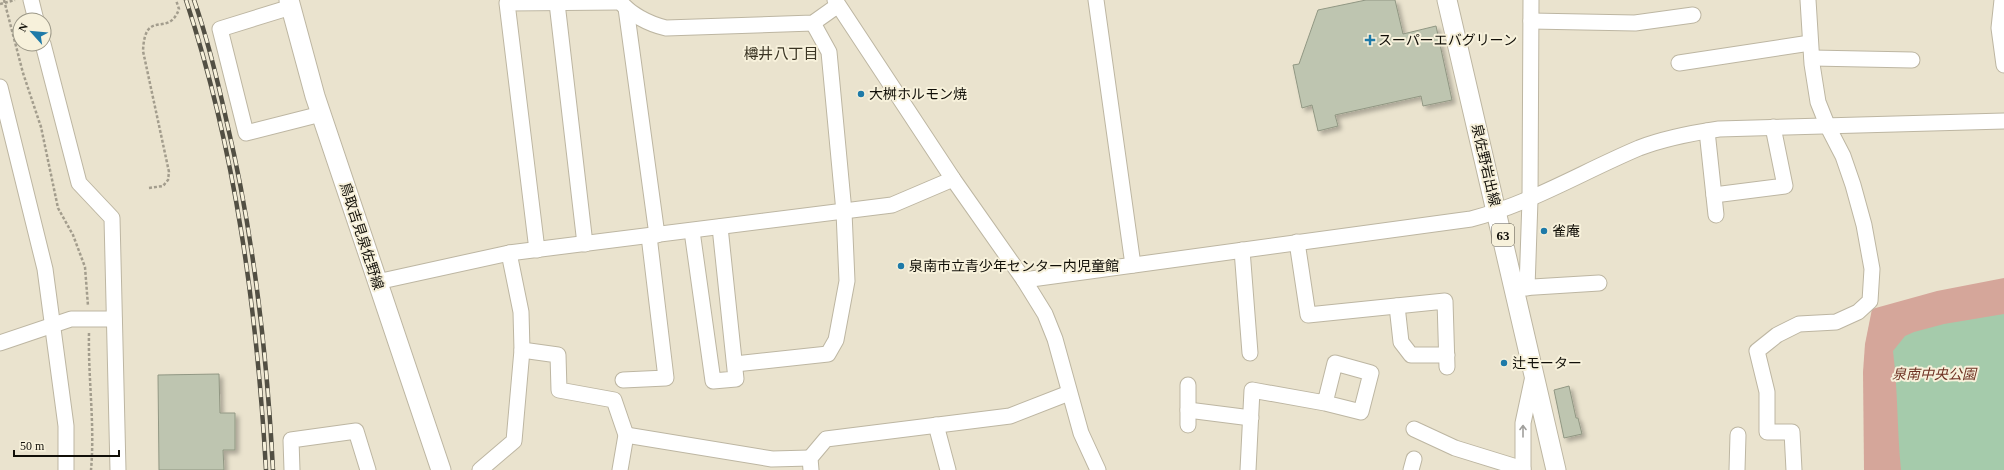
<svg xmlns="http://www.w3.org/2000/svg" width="2004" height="470" font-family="'Times New Roman','Noto Sans JP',serif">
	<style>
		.green { fill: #d5a69a }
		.water { fill: #a5cbab }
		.building { fill: #bec5b0; stroke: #919783; filter: url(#shadow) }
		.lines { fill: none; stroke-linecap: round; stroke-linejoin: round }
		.minor-casing { stroke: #bdb6a2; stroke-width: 17 }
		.major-casing { stroke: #bdb6a2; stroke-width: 21 }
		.path { stroke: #a39d8d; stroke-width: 2.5; stroke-dasharray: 3 2; stroke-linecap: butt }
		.minor { stroke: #fff; stroke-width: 15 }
		.major { stroke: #fff; stroke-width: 19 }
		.rail-casing { stroke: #524f43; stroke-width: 4.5 }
		.rail { stroke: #f7f1db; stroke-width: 3; stroke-dasharray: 9; stroke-linecap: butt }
		.oneway { stroke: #a09f9c }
		.poi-dot { fill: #1e7aa8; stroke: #f7f1db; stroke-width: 1.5 }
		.labels { text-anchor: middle; stroke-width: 4; stroke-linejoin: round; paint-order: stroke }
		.shield { fill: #f7f1db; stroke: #565347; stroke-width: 1 }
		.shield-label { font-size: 13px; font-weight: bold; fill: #110f08 }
		.poi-label { font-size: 14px; fill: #110f08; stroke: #f7f1db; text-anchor: start }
		.street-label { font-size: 14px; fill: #110f08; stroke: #f7f1db }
		.park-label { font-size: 14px; font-style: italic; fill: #6e3122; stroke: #f7f1db }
		.neighbourhood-label { font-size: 15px; fill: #3a3423; stroke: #f7f1db }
	</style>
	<defs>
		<filter id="shadow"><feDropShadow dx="3.5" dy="3.5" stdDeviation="2" flood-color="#0004"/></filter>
	</defs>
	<rect width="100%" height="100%" fill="#eae3ce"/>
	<polygon class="green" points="2004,278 2004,470 1864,470 1863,372 1865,344 1872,309 1937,291"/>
	<path class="water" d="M2004,314V470H1901C1897,430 1898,390 1893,351L1905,336L1914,332L1944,324Z"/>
	<g class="building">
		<polygon points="1366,0 1395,0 1403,34 1436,26 1452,100 1423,106 1421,96 1335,115 1338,126 1318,131 1312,105 1302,108 1293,65 1299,64 1318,10"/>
		<polygon points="219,374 220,413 235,413 235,450 223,450 224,470 159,470 158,375"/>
		<polygon points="1569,386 1576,418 1578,418 1582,434 1564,438 1554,390"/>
	</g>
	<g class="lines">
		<g class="minor-casing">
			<g id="minor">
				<polyline points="31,0 36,20"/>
				<path d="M619,0C629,14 649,24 666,28L813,23L837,6"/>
				<polyline points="835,0 953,179 1024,280 1045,314 1055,339 1081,433 1098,470"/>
				<polyline points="1096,0 1133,265"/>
				<polyline points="2002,0 1999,28 2004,65"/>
				<polyline points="557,3 585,244"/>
				<polyline points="291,7 220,29 246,133 321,114"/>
				<polyline points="626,8 657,235"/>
				<polyline points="1531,21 1635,23 1693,15"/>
				<polyline points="43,44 79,183 112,218 118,470"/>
				<polyline points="1812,58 1912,60"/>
				<polyline points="1679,63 1810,43"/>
				<polyline points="0,87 45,269 66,426 66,470"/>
				<polyline points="1707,131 1716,215"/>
				<polyline points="1714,195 1785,186 1773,127"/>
				<polyline points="692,231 713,381 736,379 720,227"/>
				<polyline points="1297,242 1308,315 1445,301 1447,367"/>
				<polyline points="537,250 507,3 620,2"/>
				<polyline points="1242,250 1250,353"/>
				<path d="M1024,280L1471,219C1532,203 1582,172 1639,148C1665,138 1692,133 1719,129L2004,121"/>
				<polyline points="377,282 509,253 892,205 953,179"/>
				<polyline points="1518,288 1599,283"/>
				<polyline points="1527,288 1530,200 1531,0"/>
				<polyline points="1397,306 1401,342 1411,355 1447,355"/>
				<polyline points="0,343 71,319 114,319"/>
				<polyline points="522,350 558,355 559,390 614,400 626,435 620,470"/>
				<polyline points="735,364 828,354 836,340 847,281 844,212 829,52 813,23"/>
				<polyline points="623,380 666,378 649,236"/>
				<polyline points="1188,410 1251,418"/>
				<polyline points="936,425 948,470"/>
				<polyline points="1188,425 1188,385"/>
				<polyline points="1414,429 1455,448 1523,469"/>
				<polyline points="626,435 772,459 810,458"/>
				<polyline points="292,470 291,440 356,431 368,470"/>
				<polyline points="480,470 514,441 522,350 521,312 509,253"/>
				<polyline points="811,470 810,458 826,439 1010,416 1069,393"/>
				<polyline points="1248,470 1252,390 1325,403 1361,412 1371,373 1335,363 1325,403"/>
				<polyline points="1411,470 1414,459"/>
				<polyline points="1523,470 1523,423 1533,376"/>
				<polyline points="1737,470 1738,435"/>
				<polyline points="1794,470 1792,432 1767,432 1767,392 1757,351 1777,335 1799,324 1836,322 1858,312 1870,301 1872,269 1864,225 1853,185 1843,156 1828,127 1818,102 1812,64 1808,0"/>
			</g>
		</g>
		<g class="major-casing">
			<g id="major">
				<polyline points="289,0 315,96 441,470"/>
				<polyline points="1447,0 1556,470"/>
			</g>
		</g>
		<g class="path">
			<polyline points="4,0 23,73 41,127 58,208 73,235 85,267 88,306"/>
			<polyline points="0,4 15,0"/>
			<path d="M149,188L163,186L168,180L169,172L143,51C145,7 168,39 179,9L176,0"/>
			<path d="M89,333C88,379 95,424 91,470"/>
		</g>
		<use href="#minor" class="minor"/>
		<use href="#major" class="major"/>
		<g class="rail-casing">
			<g id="rail">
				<path d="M186,0C236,152 257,311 266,470"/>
				<path d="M194,0C208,40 218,82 227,123C254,237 267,353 273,470"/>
			</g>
		</g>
		<use href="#rail" class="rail"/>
	</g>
	<defs><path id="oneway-shaft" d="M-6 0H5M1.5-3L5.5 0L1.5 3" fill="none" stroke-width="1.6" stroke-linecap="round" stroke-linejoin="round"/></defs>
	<use class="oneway" href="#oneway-shaft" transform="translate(1523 431) rotate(-90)"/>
	<g class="poi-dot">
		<path d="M1368 34h4v4h4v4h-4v4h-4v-4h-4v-4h4z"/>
		<circle cx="861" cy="94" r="4"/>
		<circle cx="1544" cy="231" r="4"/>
		<circle cx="901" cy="266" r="4"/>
		<circle cx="1504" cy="363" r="4"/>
	</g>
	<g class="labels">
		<rect class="shield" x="1492" y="224" width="22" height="22" rx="3"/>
		<g class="shield-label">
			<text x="1503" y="240">63</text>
		</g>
		<g class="poi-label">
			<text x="1378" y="45">スーパーエバグリーン</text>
			<text x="869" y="99">大桝ホルモン焼</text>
			<text x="1552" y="236">雀庵</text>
			<text x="909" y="271">泉南市立青少年センター内児童館</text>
			<text x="1512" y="368">辻モーター</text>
		</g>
		<g class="street-label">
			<text transform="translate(1486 165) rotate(77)" y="5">泉佐野岩出線</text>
			<text transform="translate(362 236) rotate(72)" y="5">鳥取吉見泉佐野線</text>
		</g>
		<g class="park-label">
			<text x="1934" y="379">泉南中央公園</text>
		</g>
		<g class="neighbourhood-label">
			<text x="781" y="59">樽井八丁目</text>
		</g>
	</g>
	<g transform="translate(32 32) rotate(297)"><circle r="19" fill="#f7f1db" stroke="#9b9787"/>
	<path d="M0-3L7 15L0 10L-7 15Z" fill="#1e7aa8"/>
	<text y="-6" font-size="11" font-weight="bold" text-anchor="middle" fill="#110f08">N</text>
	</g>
	<path d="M14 450v6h105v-6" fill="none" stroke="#110f08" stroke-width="2"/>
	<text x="20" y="450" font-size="12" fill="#110f08" stroke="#f7f1db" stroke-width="3" paint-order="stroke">50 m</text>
</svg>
